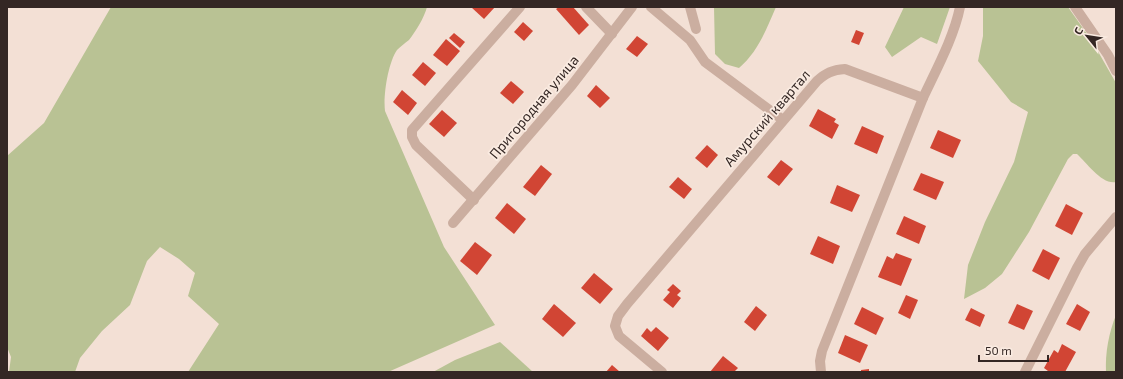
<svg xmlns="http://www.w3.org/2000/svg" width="1123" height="379" font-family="'Exo 2',sans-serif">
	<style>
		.green { fill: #b9c294 }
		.building { fill: #d14534 }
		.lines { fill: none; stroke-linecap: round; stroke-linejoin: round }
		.street { stroke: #cbaea0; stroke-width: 10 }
		.labels { text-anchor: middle; stroke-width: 3.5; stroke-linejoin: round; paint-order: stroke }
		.street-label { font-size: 14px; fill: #342724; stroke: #faebe1 }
	</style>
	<rect width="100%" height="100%" fill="#f3e0d5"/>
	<g class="green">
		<path d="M111,7H427C424,18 416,31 409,40C405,43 401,46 397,50C388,63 383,96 385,111L444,247L495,325L388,372H188L219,324L188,296L195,273L179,259L160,247L147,261L130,305L102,331L80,358L75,372H9L11,357L7,347V156L44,123Z"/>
		<path d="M714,7H776C766,30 758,52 739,68L725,64L715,54Z"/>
		<polygon points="904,7 950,7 937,44 921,37 892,57 885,47"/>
		<path d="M983,7H1068L1092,41L1116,83V182C1102,185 1087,163 1077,154H1073L1068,159L1029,232L1002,274L985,288L964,299L968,265L985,222L1014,162L1028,112L1011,102L978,61L983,36Z"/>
		<path d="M1116,315V372H1106C1105,353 1109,332 1116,315Z"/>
		<polygon points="500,342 533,372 433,372 455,360"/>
	</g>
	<g class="building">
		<polygon points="471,7 495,7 484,19"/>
		<polygon points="559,7 573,7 589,25 579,35 556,9"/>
		<polygon points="523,22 533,31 524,41 514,32"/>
		<polygon points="856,30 864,33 859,45 851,42"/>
		<polygon points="454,33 465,42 460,48 449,38"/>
		<polygon points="637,36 648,44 637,57 626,49"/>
		<polygon points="446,39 460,51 447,66 433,55"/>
		<polygon points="423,62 436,73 425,86 412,75"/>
		<polygon points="511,81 524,92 513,104 500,93"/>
		<polygon points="596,85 610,98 600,108 587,96"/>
		<polygon points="402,90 417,103 408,115 393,102"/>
		<polygon points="818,109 836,119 834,122 839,125 832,139 809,126"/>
		<polygon points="442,110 457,123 444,137 429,124"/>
		<polygon points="862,126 884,136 877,154 854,144"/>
		<polygon points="938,130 961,140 953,158 930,148"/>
		<polygon points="707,145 718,155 707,168 695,158"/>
		<polygon points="781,160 793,169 779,186 767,177"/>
		<polygon points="541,165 552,174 535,196 523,187"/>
		<polygon points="921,173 944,182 936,200 913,190"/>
		<polygon points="678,177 692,189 684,199 669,187"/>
		<polygon points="837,185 860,195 852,212 830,203"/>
		<polygon points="507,203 526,219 514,234 495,218"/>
		<polygon points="1066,204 1083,213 1072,235 1055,226"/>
		<polygon points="904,216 926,226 919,244 896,234"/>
		<polygon points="818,236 840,246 833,264 810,254"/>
		<polygon points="475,242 492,255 477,275 460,261"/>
		<polygon points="1043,249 1060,258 1049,280 1032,271"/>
		<polygon points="896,253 912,259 901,286 878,277 887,256 893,259"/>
		<polygon points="594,273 613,289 600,304 581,288"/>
		<polygon points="673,284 681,291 677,295 681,298 673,308 663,300 670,292 667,290"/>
		<polygon points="906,295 918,300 910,319 898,313"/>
		<polygon points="554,304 576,323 563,337 542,319"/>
		<polygon points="1017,304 1033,311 1024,330 1008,323"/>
		<polygon points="1077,304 1090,312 1080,331 1066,324"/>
		<polygon points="756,306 767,315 755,331 744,322"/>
		<polygon points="862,307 884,318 876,335 854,324"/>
		<polygon points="971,308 985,315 980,327 965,320"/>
		<polygon points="656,327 669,338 658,351 641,336 647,328 651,332"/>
		<polygon points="845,335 868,345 860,363 838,353"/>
		<polygon points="1062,344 1076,352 1065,372 1048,372 1048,371 1044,368 1054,350 1058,353"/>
		<polygon points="723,356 738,368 734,372 710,372"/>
		<polygon points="612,365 620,372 606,372"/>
		<polygon points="869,369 869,372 861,372 861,370"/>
	</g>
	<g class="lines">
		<g class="street">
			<polyline points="586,7 612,34"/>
			<polyline points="651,7 690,40 705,62 783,120"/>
			<polyline points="690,7 696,29"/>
			<polyline points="1075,7 1108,55 1116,71"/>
			<path d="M923,98C936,70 954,37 960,7"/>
			<polyline points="474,200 416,145 412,137 412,130 520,7"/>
			<polyline points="453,223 572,85 632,7"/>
			<path d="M662,372L619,336L615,326L618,316L627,304L817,81C826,73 832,70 845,69L923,98L822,351L820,361L821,372"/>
			<polyline points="1025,372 1077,268 1085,254 1116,217"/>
		</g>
	</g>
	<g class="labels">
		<g class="street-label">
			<text transform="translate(534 107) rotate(-50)" y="5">Пригородная улица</text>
			<text transform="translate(767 118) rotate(-49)" y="5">Амурский квартал</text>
		</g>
	</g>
	<rect width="1123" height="379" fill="none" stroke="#342724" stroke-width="16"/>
	<g transform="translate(1087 36) rotate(300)" stroke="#faebe1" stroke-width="3" paint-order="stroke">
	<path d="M0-3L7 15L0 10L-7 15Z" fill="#342724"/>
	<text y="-6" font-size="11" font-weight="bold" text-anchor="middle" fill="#342724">С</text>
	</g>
	<path d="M979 355v6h69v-6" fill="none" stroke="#342724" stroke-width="2"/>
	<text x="985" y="355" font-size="12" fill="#342724" stroke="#faebe1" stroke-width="3" paint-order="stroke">50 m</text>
</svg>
